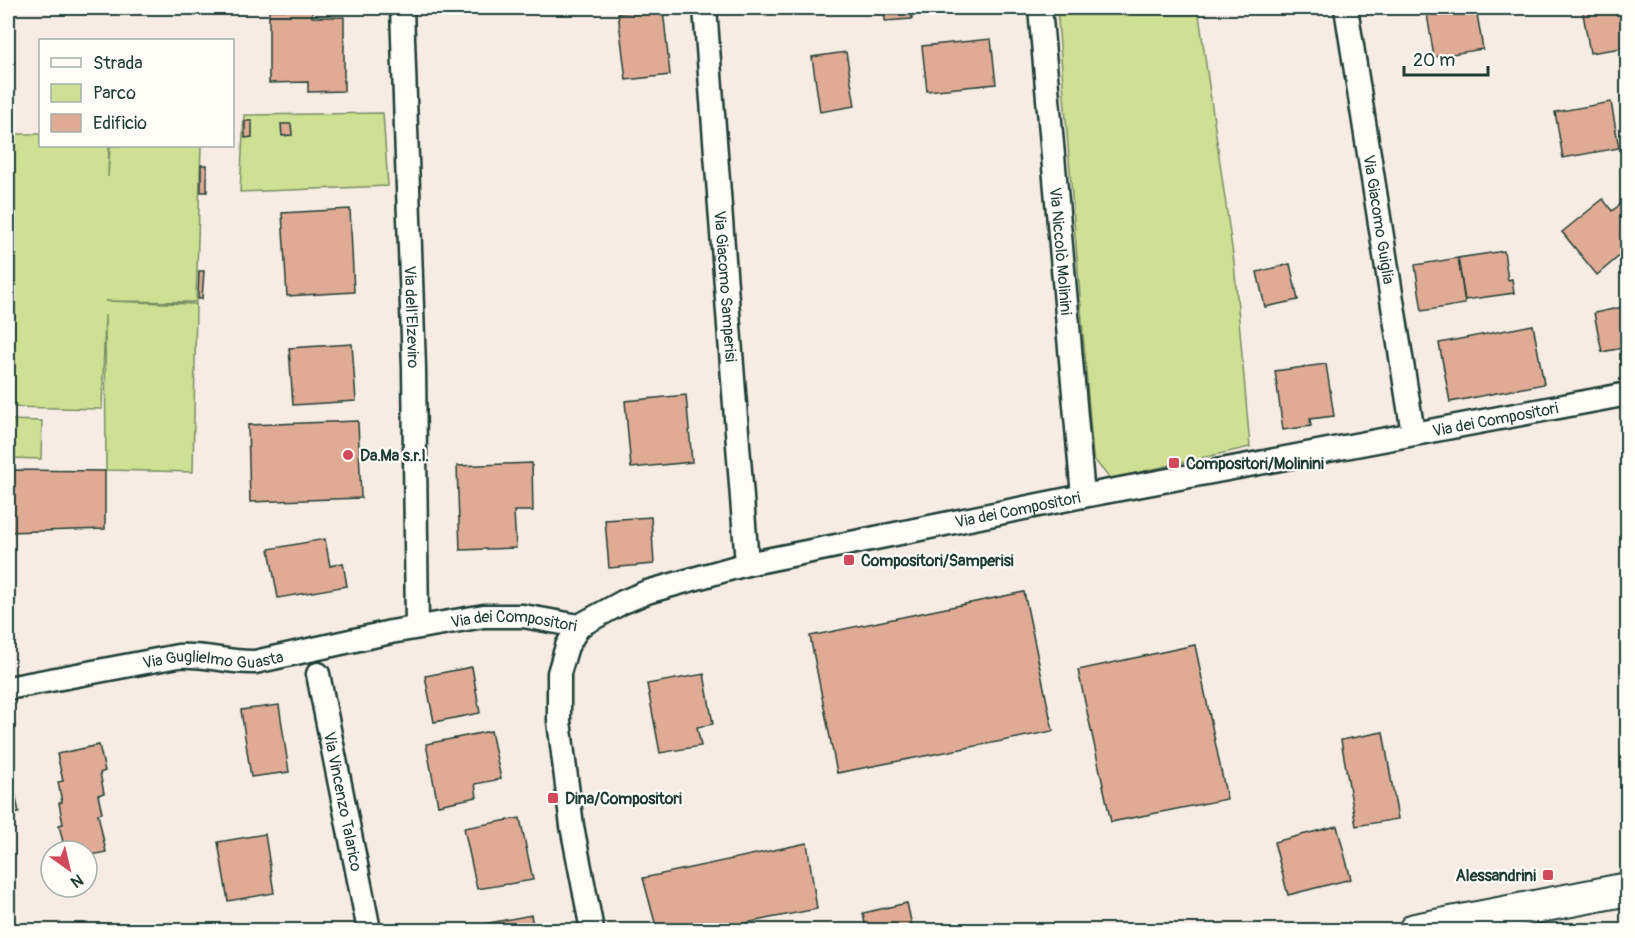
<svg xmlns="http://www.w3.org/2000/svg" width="1635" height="938" font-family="Pangolin,sans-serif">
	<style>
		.green { fill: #cfdf93; stroke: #778e64; stroke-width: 1.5 }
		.building { fill: #e0ab95; stroke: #1f3d34; stroke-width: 1.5 }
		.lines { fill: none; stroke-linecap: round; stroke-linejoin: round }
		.street-casing { stroke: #1f3d34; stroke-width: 27 }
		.secondary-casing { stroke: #1f3d34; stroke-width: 36 }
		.street { stroke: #fdfcf7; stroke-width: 22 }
		.secondary { stroke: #fdfcf7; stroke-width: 32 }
		.poi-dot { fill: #d1495b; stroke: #fdfcf7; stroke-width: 2 }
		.labels { text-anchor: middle; stroke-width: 4.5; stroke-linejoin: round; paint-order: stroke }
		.street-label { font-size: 16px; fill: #1f3d34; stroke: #fdfcf7 }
		.poi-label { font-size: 16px; font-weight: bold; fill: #1f3d34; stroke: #fdfcf7; text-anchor: start }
	</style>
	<rect width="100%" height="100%" fill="#f7ece3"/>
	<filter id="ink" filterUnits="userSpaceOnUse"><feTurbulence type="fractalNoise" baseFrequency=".0167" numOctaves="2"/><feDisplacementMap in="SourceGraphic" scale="12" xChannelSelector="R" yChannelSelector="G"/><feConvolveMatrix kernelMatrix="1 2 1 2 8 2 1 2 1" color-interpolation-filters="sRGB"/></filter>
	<g filter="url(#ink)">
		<g class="green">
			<polygon points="1057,8 1198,8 1234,262 1250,447 1110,479 1093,458"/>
			<polygon points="383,113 388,186 240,192 244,115"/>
			<polygon points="8,134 40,134 40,146 109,146 108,177 110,146 201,146 196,302 105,301 196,304 193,472 106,470 105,315 102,409 8,407"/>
			<polygon points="8,420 42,421 41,459 8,458"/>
		</g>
		<g class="building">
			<polygon points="756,8 803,8 757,11"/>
			<polygon points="884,8 911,8 912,19 885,21"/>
			<polygon points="1426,8 1476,8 1483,49 1434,57"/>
			<polygon points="1582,8 1628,8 1628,47 1590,53"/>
			<polygon points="663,9 670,75 626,80 618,13"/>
			<polygon points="269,10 312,10 312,17 344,17 344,91 308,92 308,82 269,83"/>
			<polygon points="991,39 996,84 927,91 922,46"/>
			<polygon points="846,52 855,106 820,112 812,57"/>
			<polygon points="1611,102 1619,148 1563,158 1555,112"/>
			<polygon points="245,121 252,121 252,137 245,138"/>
			<polygon points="281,124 291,124 292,135 282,136"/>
			<rect x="201" y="165" width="6" height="27"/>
			<polygon points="1628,198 1628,257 1623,253 1597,275 1562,232 1603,199 1612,211"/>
			<polygon points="350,209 354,292 287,296 282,213"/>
			<polygon points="1504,251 1508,280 1512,279 1514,293 1465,300 1458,258"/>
			<polygon points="1458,258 1465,304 1422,311 1415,265"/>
			<polygon points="1290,264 1298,300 1265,307 1257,272"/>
			<polygon points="199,271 204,271 202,299 198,299"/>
			<polygon points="1628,306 1628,347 1602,352 1594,313"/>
			<polygon points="1533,325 1544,384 1450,402 1439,343"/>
			<polygon points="352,344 356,401 293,405 289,348"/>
			<polygon points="1326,364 1334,416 1310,419 1311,426 1283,430 1275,371"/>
			<polygon points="686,395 692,462 631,468 625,401"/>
			<polygon points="358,421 361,498 250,502 248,425"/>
			<polygon points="532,463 533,511 514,511 516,548 460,550 457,466"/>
			<polygon points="8,470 105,471 105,529 8,532"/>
			<polygon points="651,517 654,564 609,568 605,520"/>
			<polygon points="325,539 330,566 343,563 347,586 278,598 269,549"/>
			<polygon points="1024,592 1053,731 837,773 810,636"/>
			<polygon points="1195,645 1227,799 1111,822 1078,670"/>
			<polygon points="472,667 480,713 434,722 425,676"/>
			<polygon points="704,674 713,724 697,727 701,746 660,753 647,684"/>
			<polygon points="279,705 289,772 251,777 241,710"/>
			<polygon points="491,731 501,779 475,784 477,797 438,805 426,744"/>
			<polygon points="1383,732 1398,819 1356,826 1341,740"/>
			<polygon points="99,745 105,771 100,773 104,793 98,795 102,813 98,814 106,852 87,856 87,851 65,851 59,825 63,824 59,803 62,802 58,782 63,781 57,754"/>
			<polygon points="8,756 19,813 8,815"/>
			<polygon points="520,818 533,880 477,889 464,828"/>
			<polygon points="1337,826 1351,879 1288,895 1274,842"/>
			<polygon points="265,834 274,893 228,901 218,842"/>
			<polygon points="807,843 817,909 709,930 657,930 643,878"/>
			<polygon points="907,903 913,930 866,930 863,913"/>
			<polygon points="531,915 534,930 479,930 478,925"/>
			<polygon points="123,926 124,930 98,930"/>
		</g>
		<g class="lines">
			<g class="street-casing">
				<g id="street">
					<path id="s1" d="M402,8L414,368L417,627"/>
					<path id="s2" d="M705,8L747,564"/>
					<path id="s3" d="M1040,8L1083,496"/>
					<path id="s4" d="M1346,8L1413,433"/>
					<polyline points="579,626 567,646 559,673 559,721 572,826 592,930"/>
					<path id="s5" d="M318,674L369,930"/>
					<path id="s6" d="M8,688L178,656C205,654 229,663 255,662L391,632L484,616H523L579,626L623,602L647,592L747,564L1083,496L1628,394"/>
				</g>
			</g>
			<g class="secondary-casing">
				<polyline id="secondary" points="1415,930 1628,889"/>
			</g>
			<use href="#street" class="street"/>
			<use href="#secondary" class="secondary"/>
		</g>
	</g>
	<g class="poi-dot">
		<circle cx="348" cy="455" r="6"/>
		<rect x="1168" y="457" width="12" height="12" rx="3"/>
		<rect x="843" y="554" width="12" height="12" rx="3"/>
		<rect x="547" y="792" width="12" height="12" rx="3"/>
		<rect x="1542" y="869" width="12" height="12" rx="3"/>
	</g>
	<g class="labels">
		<g class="street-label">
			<text dy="6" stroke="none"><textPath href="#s4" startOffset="214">Via Giacomo Guiglia</textPath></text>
			<text dy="6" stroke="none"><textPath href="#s3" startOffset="244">Via Niccolò Molinini</textPath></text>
			<text dy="6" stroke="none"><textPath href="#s2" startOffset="279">Via Giacomo Samperisi</textPath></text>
			<text dy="6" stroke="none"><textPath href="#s1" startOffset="309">Via dell'Elzeviro</textPath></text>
			<text dy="6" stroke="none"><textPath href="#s6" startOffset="1522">Via dei Compositori</textPath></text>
			<text dy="6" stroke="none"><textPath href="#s6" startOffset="1036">Via dei Compositori</textPath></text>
			<text dy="6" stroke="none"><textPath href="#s6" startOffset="514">Via dei Compositori</textPath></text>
			<text dy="6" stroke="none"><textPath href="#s6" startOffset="208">Via Guglielmo Guasta</textPath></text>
			<text dy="6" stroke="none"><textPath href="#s5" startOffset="130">Via Vincenzo Talarico</textPath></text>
		</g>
		<g class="poi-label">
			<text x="360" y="461">Da.Ma s.r.l.</text>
			<text x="1186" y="469">Compositori/Molinini</text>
			<text x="861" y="566">Compositori/Samperisi</text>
			<text x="565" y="804">Dina/Compositori</text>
			<text x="1536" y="881" text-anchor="end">Alessandrini</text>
		</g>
	</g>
	<rect width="1635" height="938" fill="none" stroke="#fdfcf7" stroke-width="30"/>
	<rect x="15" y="15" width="1605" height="908" fill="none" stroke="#1f3d34" stroke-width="2" filter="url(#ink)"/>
	<rect x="39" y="39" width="195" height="108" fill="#fdfcf7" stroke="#a4b0a9" stroke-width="1.5"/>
	<rect x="51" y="58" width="30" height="9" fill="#fdfcf7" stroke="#a4b0a9" stroke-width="1.5"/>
	<text x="93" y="69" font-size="18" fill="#1f3d34">Strada</text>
	<rect x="51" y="84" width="30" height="18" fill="#cfdf93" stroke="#a4b0a9" stroke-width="1.5"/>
	<text x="93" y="99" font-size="18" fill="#1f3d34">Parco</text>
	<rect x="51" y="114" width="30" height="18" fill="#e0ab95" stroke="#a4b0a9" stroke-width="1.5"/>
	<text x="93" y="129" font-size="18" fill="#1f3d34">Edificio</text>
	<g transform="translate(69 869) rotate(146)"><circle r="28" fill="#fdfcf7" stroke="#a4b0a9" stroke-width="1.5"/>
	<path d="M0-4.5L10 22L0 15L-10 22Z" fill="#d1495b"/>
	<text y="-9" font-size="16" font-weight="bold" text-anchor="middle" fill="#1f3d34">N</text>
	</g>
	<path d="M1404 66v9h84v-9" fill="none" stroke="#1f3d34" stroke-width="3"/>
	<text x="1413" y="66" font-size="18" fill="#1f3d34" stroke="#fdfcf7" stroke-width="4.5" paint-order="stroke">20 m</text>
</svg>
